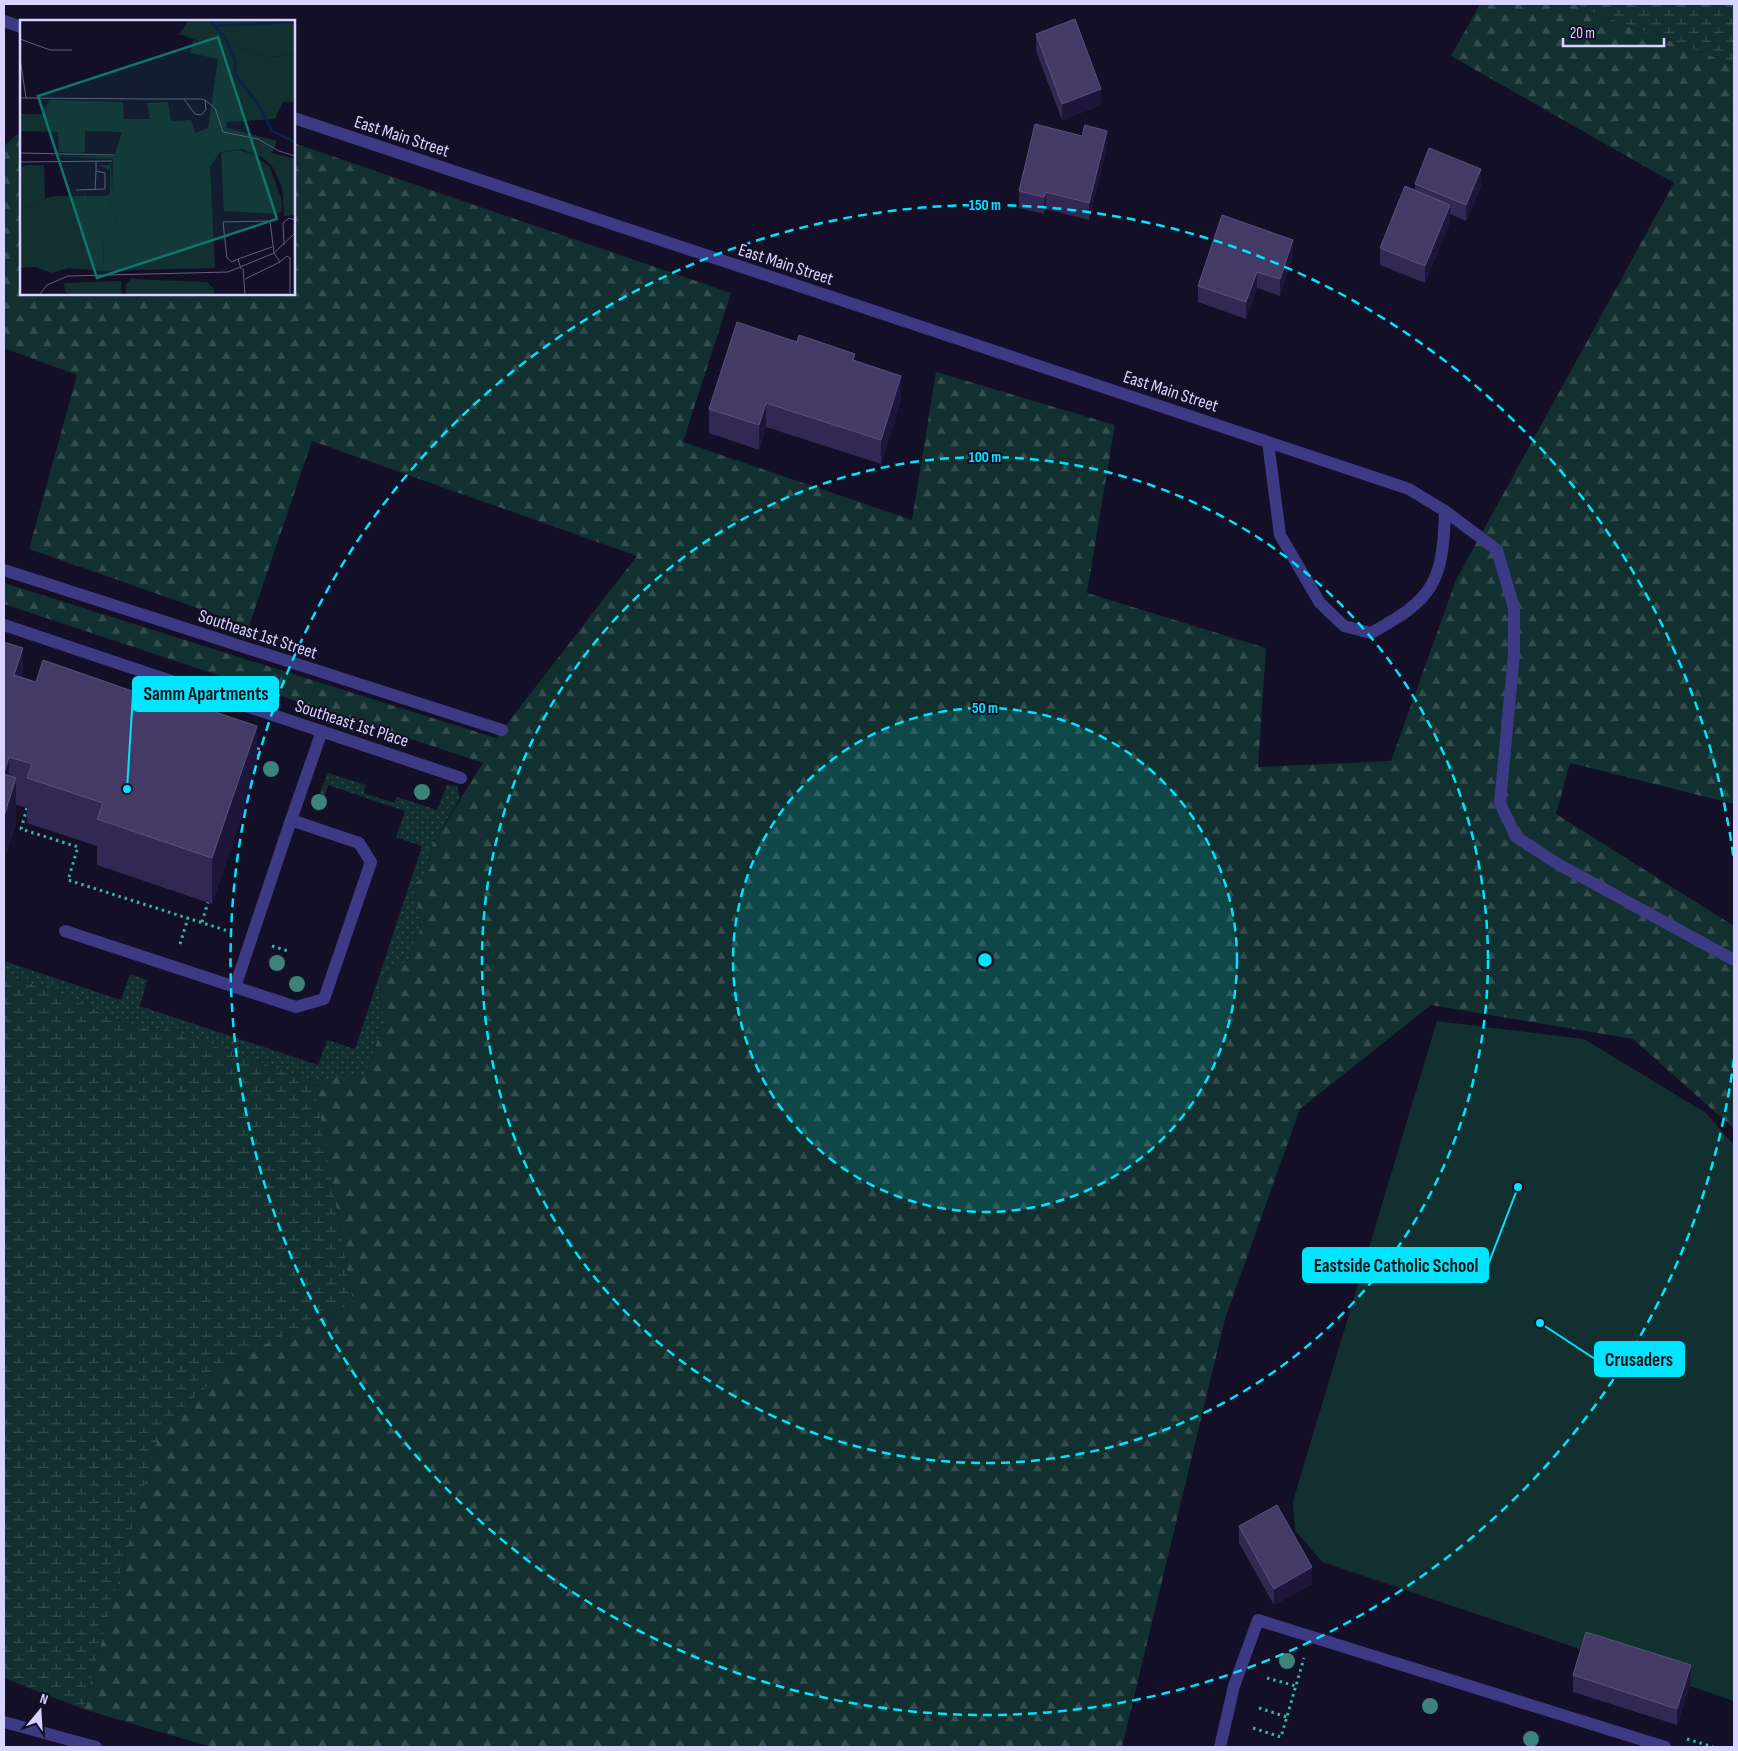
<svg xmlns="http://www.w3.org/2000/svg" width="1738" height="1751" font-family="'Sofia Sans Condensed',sans-serif">
	<style>
		.forest { fill: url(#forest-firs) }
		.wetland { fill: url(#wetland-marsh) }
		.park { fill: url(#park-dots) }
		.pitch { fill: #12302f }
		.lines { fill: none; stroke-linecap: round; stroke-linejoin: round }
		.path { stroke: #2fb8b0; stroke-width: 3; stroke-dasharray: 2.5 4; stroke-linecap: butt }
		.minor { stroke: #3d3a85; stroke-width: 12 }
		.tree { fill: #3d827b }
		.wall { fill: #312854 }
		.shaded-wall { fill: #1d163a }
		.building { fill: #433a66; stroke: #5a527e }
		.ring { fill: none; stroke: #00e5ff; stroke-width: 2.5; stroke-dasharray: 9 6 }
		.labels { text-anchor: middle; stroke-width: 4; stroke-linejoin: round; paint-order: stroke }
		.street-label { font-size: 18px; fill: #d9d4ff; stroke: #130f26 }
		.inset-river { fill: none; stroke: #0c2248; stroke-width: 2.5 }
		.inset-road { fill: none; stroke: #625e7d; stroke-width: 1 }
		.view { fill: #0f766e; fill-opacity: 0.15; stroke: #0f766e; stroke-width: 2.5 }
		.inset-edge { fill: none; stroke: #d9d4ff; stroke-width: 2.5 }
		.centre { fill: #00e5ff; stroke: #130f26; stroke-width: 2.5 }
		.ring-label { font-size: 15px; text-anchor: middle; font-weight: bold; fill: #00e5ff; stroke: #130f26; stroke-width: 4; stroke-linejoin: round; paint-order: stroke }
		.leader { fill: none; stroke: #00e5ff; stroke-width: 2 }
		.callout-dot { fill: #00e5ff; stroke: #130f26; stroke-width: 2 }
		.callout { fill: #00e5ff; stroke: #00e5ff; stroke-width: 2 }
		.callout-label { font-size: 19px; text-anchor: middle; font-weight: bold; fill: #111 }
	</style>
	<defs>
		<pattern id="forest-firs" width="22" height="20" patternUnits="userSpaceOnUse" patternTransform="scale(1.25)"><rect width="22" height="20" fill="#12302f"/><path d="M5 1l3.5 6h-7zM16 11l3.5 6h-7z" fill="#344d4e"/></pattern>
		<pattern id="wetland-marsh" width="20" height="14" patternUnits="userSpaceOnUse" patternTransform="scale(1.25)"><rect width="20" height="14" fill="#12302f"/><path d="M1 5h8M5 5V1M11 12h8M15 12V8" fill="none" stroke="#344d4e"/></pattern>
		<pattern id="park-dots" width="8" height="8" patternUnits="userSpaceOnUse" patternTransform="scale(1.25)"><rect width="8" height="8" fill="#12302f"/><path d="M2 2h.1M6 6h.1" fill="none" stroke="#344d4e" stroke-width="1.8" stroke-linecap="round"/></pattern>
	</defs>
	<rect width="100%" height="100%" fill="#130f26"/>
	<path class="forest" d="M1480,4H1578L1586,10L1734,64V804L1570,763L1556,814L1734,926V1129L1633,1039L1431,1005L1300,1109L1225,1319L1122,1747H211L83,1709L160,1429L240,1356L353,1303L314,1081L365,1073L385,1020C380,1006 376,981 390,970C395,966 402,963 408,960L424,919L418,906L413,885L425,875L432,845L483,763L4,604V583L496,738L637,556L312,441L249,626L29,549L77,375L4,348V146L21,131V294H294V143L731,293L683,442L912,520L936,372L1115,425L1087,593L1266,648L1258,767L1391,761L1456,580L1674,183L1451,56Z"/>
	<g class="wetland">
		<polygon points="1578,4 1734,4 1734,64 1586,10"/>
		<polygon points="4,976 52,990 134,1027 167,1029 314,1081 353,1303 240,1356 160,1429 83,1709 4,1678"/>
	</g>
	<path class="park" d="M328,773L366,785L364,793L394,803L397,797L437,810L447,785L457,786L460,798L432,845L425,875L413,885L418,906L424,919L408,960C402,963 395,966 390,970C376,981 380,1006 385,1020L365,1074L314,1081L167,1029L134,1027L52,990L4,976V961L121,1000L130,974L147,980L140,1006L318,1065L327,1040L355,1049L422,846L396,837L405,811L328,785L319,812L313,809Z"/>
	<polygon class="pitch" points="1437,1021 1584,1039 1706,1113 1734,1145 1734,1701 1322,1562 1295,1530 1293,1501"/>
	<g class="lines">
		<g class="path">
			<polyline points="256,756 260,744"/>
			<polyline points="27,808 21,829 78,847 68,880 228,931"/>
			<polyline points="202,922 209,899"/>
			<polyline points="180,944 188,918"/>
			<polyline points="272,946 288,951"/>
			<polyline points="1267,1678 1296,1686"/>
			<polyline points="1259,1708 1287,1717"/>
			<polyline points="1253,1728 1281,1737 1304,1658"/>
			<polyline points="1687,1739 1713,1747"/>
		</g>
		<g class="minor">
			<polyline points="4,21 21,27"/>
			<path d="M294,118L1409,489L1445,511C1443,582 1434,599 1371,633L1344,626L1320,603L1280,535L1268,442"/>
			<polyline points="1445,511 1497,550 1514,608 1514,654 1500,803 1516,837 1558,864 1734,960"/>
			<polyline points="4,570 502,730"/>
			<polyline points="4,625 461,778"/>
			<polyline points="65,931 296,1007 324,999 371,862 359,843 291,820 322,731"/>
			<polyline points="235,987 291,820"/>
			<polyline points="4,1722 96,1747"/>
			<polyline points="1220,1747 1234,1686 1258,1620 1665,1747"/>
		</g>
	</g>
	<g class="tree">
		<circle cx="271" cy="769" r="8"/>
		<circle cx="422" cy="792" r="8"/>
		<circle cx="319" cy="802" r="8"/>
		<circle cx="277" cy="963" r="8"/>
		<circle cx="297" cy="984" r="8"/>
		<circle cx="1287" cy="1661" r="8"/>
		<circle cx="1430" cy="1706" r="8"/>
		<circle cx="1531" cy="1739" r="8"/>
	</g>
	<g class="wall">
		<polygon points="1036,34 1101,105 1062,120 1036,51"/>
		<polygon points="1107,147 1089,220 1046,209 1044,214 1019,208 1019,191"/>
		<polygon points="1415,184 1481,186 1466,221 1450,214 1450,222 1425,283 1380,265 1380,248 1415,190"/>
		<polygon points="1293,256 1280,296 1257,288 1246,319 1198,302 1198,286"/>
		<polygon points="855,361 901,400 881,464 766,427 759,450 709,433 709,409"/>
		<polygon points="4,642 23,678 257,771 212,904 97,865 97,846 27,823 27,808 16,805 16,824 4,861"/>
		<polygon points="1239,1526 1312,1584 1274,1605 1239,1543"/>
		<polygon points="1573,1675 1691,1682 1677,1725 1573,1692"/>
	</g>
	<g class="shaded-wall">
		<polygon points="1101,89 1101,105 1062,120 1062,104"/>
		<polygon points="1107,131 1107,147 1089,220 1089,203"/>
		<polygon points="1481,169 1481,186 1466,221 1466,205"/>
		<polygon points="1046,192 1046,209 1044,214 1044,197"/>
		<polygon points="1450,205 1450,222 1425,283 1425,266"/>
		<polygon points="1293,240 1293,256 1280,296 1280,279"/>
		<polygon points="1257,272 1257,288 1246,319 1246,302"/>
		<polygon points="901,376 901,400 881,464 881,440"/>
		<polygon points="766,403 766,427 759,450 759,425"/>
		<polygon points="23,648 23,693 14,675"/>
		<polygon points="257,726 257,771 212,904 212,858"/>
		<polygon points="9,757 9,801 16,778 16,824 4,861 4,773"/>
		<polygon points="1312,1567 1312,1584 1274,1605 1274,1589"/>
		<polygon points="1691,1665 1691,1682 1677,1725 1677,1709"/>
	</g>
	<g class="building">
		<polygon points="1075,19 1101,89 1062,104 1036,34"/>
		<polygon points="1035,124 1082,136 1085,125 1107,131 1089,203 1046,192 1044,197 1019,191"/>
		<polygon points="1429,148 1481,169 1466,205 1415,184"/>
		<polygon points="1405,186 1450,205 1425,266 1380,248"/>
		<polygon points="1222,215 1293,240 1280,279 1257,272 1246,302 1198,286"/>
		<polygon points="737,322 797,342 799,335 855,354 853,360 901,376 881,440 766,403 759,425 709,409"/>
		<polygon points="4,642 23,648 14,675 36,682 43,660 138,693 140,687 257,726 212,858 97,819 103,803 27,778 32,764 9,757 4,773"/>
		<polygon points="4,774 16,778 4,816"/>
		<polygon points="1277,1505 1312,1567 1274,1589 1239,1526"/>
		<polygon points="1586,1632 1691,1665 1677,1709 1573,1675"/>
	</g>
	<circle cx="985" cy="960" r="252" fill="#00e5ff" fill-opacity=".12"/>
	<g class="ring">
		<circle cx="985" cy="960" r="252"/>
		<circle cx="985" cy="960" r="503"/>
		<path d="M1734 1059A755 755 0 1 1 1734 861"/>
	</g>
	<g class="labels">
		<g class="street-label">
			<text transform="translate(402 136) rotate(18)" y="6">East Main Street</text>
			<text transform="translate(786 264) rotate(18)" y="6">East Main Street</text>
			<text transform="translate(1171 391) rotate(18)" y="6">East Main Street</text>
			<text transform="translate(258 634) rotate(18)" y="6">Southeast 1st Street</text>
			<text transform="translate(352 723) rotate(18)" y="6">Southeast 1st Place</text>
		</g>
	</g>
	<g transform="translate(20 20)">
		<rect width="275" height="275" fill="#130f26"/>
		<path d="M173,20L183,23L214,25L249,37L275,35V82H263L255,99L206,102L207,108L257,121L252,133L275,139V195L264,196L262,167L252,146L242,137L222,129L200,132L190,147L195,248L84,251L83,219L98,199L87,178L92,175L93,139L32,136H94L102,112L65,111V133L39,132L38,112L0,111V94H21L30,80L103,82L104,99H130L127,83L148,82L151,101L171,100L175,113L188,108L198,39L170,33ZM7,145H24L25,178L2,190L1,147ZM101,261L102,275H48L45,271L44,263Z" fill="#12302f"/>
		<path d="M169,0H275V35L249,37L214,25L183,23L159,14ZM39,176L87,178L98,199L83,219L84,251L48,248L32,253L15,247L0,248L2,190L25,178Z" fill="#12302f"/>
		<path d="M91,142L92,175L87,178H66L39,176H64V173L66,176H87L90,173V150L78,145H90Z" fill="#12302f"/>
		<path d="M217,130L232,134L250,147L261,178L262,191L258,194L204,191L201,133ZM111,259L187,262L194,269V275H106V264Z" fill="#12302f"/>
		<path class="inset-river" d="M189,0L205,18L215,40V54L240,87L252,111L275,122M196,6L275,2"/>
		<path class="inset-road" d="M0,19L30,30H52M0,38L6,78M0,78H10L125,79H181L185,80L186,90L181,95L175,94L164,79M185,80L195,88L203,112L238,119L259,131L275,136M0,133L94,135M0,142L92,141M56,170L85,169V153L76,151V141M75,170L76,151M264,225L263,203L269,198L275,200M218,239L252,227M223,248L225,275M221,249L218,239L212,242L207,238L203,202L250,201L254,233L260,242L267,236L270,238V275M225,259L260,242M19,275L27,265L48,256L208,252L254,233L275,213"/>
		<path class="view" d="M198,17L257,199L77,258L18,76Z"/>
		<rect width="275" height="275" class="inset-edge"/>
	</g>
	<circle cx="985" cy="960" r="8" class="centre"/>
	<g class="ring-label">
		<text x="985" y="210">150 m</text>
		<text x="985" y="462">100 m</text>
		<text x="985" y="713">50 m</text>
	</g>
	<path class="leader" d="M127 789L133 694M1518 1187L1488 1265M1540 1323L1595 1359"/>
	<g class="callout-dot">
		<circle cx="127" cy="789" r="5"/>
		<circle cx="1518" cy="1187" r="5"/>
		<circle cx="1540" cy="1323" r="5"/>
	</g>
	<g class="callout">
		<rect x="133" y="677" width="145" height="34" rx="5"/>
		<rect x="1303" y="1248" width="185" height="34" rx="5"/>
		<rect x="1595" y="1342" width="89" height="34" rx="5"/>
	</g>
	<g class="callout-label">
		<text x="206" y="700">Samm Apartments</text>
		<text x="1396" y="1272">Eastside Catholic School</text>
		<text x="1639" y="1366">Crusaders</text>
	</g>
	<rect width="1738" height="1751" fill="none" stroke="#d9d4ff" stroke-width="10"/>
	<g transform="translate(40 1711) rotate(18)" stroke="#130f26" stroke-width="4" paint-order="stroke">
	<path d="M0-4L9 19L0 12L-9 19Z" fill="#d9d4ff"/>
	<text y="-8" font-size="14" font-weight="bold" text-anchor="middle" fill="#d9d4ff">N</text>
	</g>
	<path d="M1563 38v8h101v-8" fill="none" stroke="#d9d4ff" stroke-width="2.5"/>
	<text x="1570" y="38" font-size="15" fill="#d9d4ff" stroke="#130f26" stroke-width="4" paint-order="stroke">20 m</text>
</svg>
